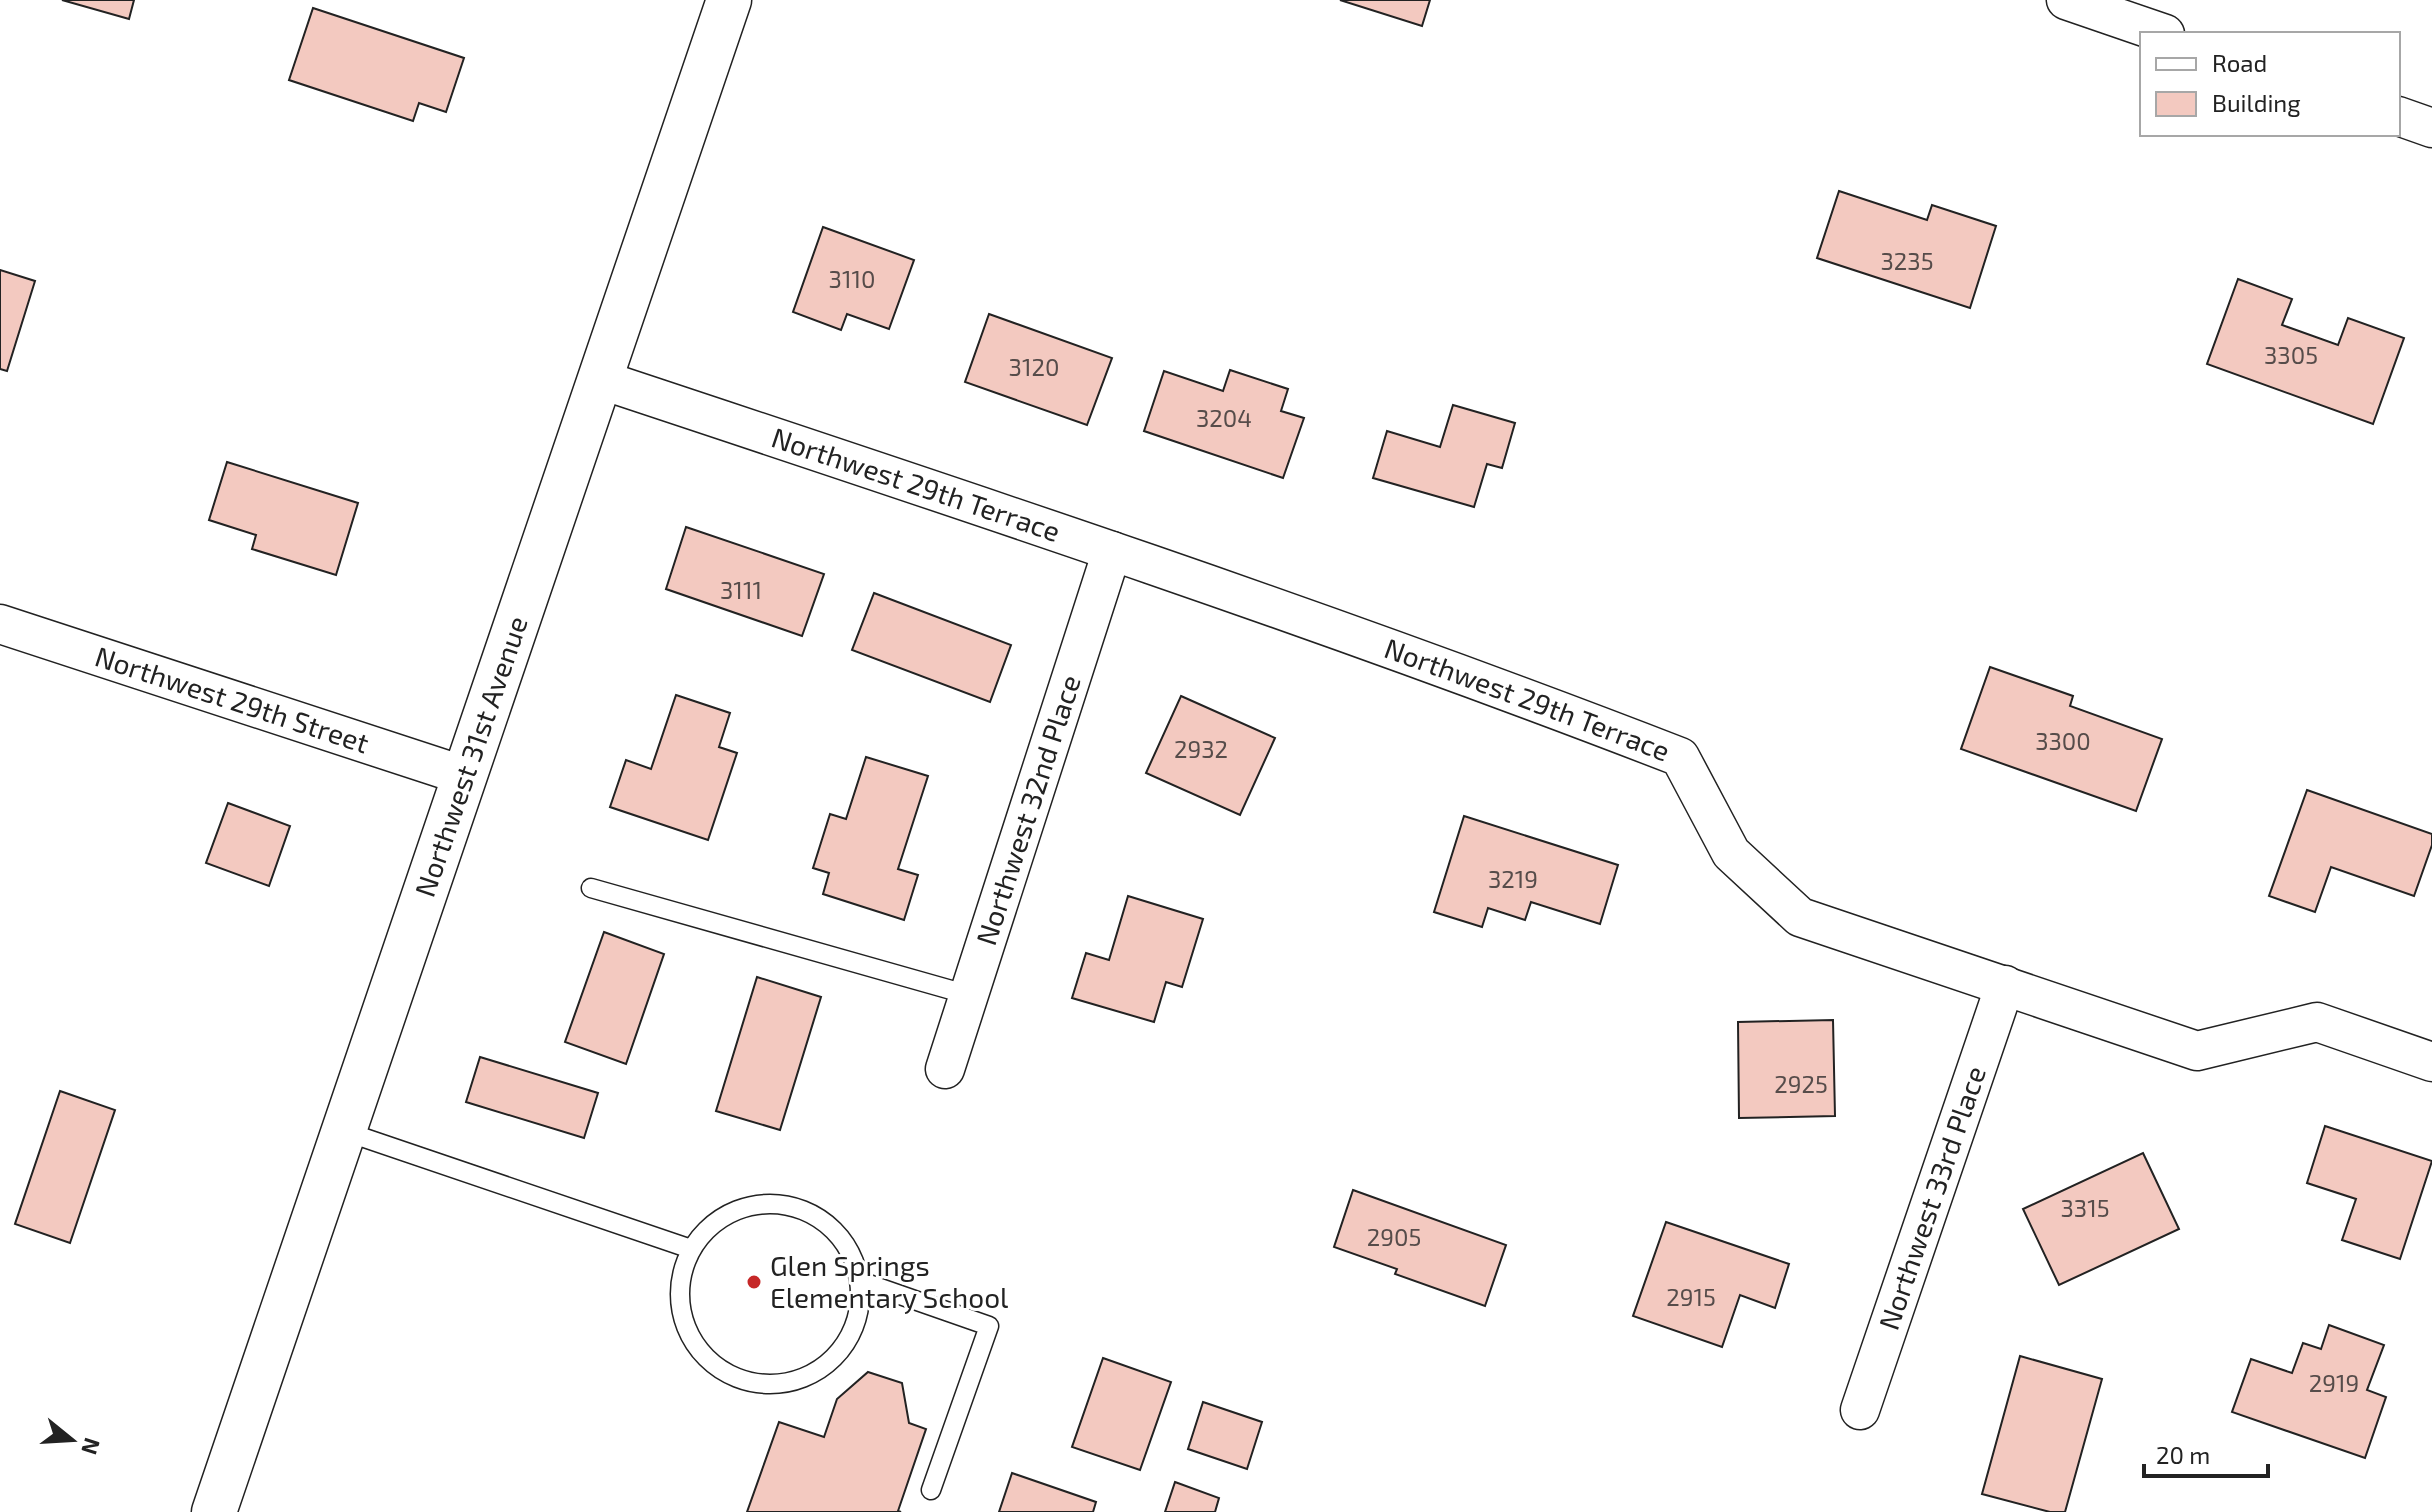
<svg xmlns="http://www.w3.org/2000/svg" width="2432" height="1512" font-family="'Exo 2',sans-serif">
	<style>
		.building { fill: #f3c9c0; stroke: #222; stroke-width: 2 }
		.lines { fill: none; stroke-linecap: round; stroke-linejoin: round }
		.service-casing { stroke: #222; stroke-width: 21 }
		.minor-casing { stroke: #222; stroke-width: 41 }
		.tertiary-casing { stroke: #222; stroke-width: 47 }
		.service { stroke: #fff; stroke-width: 18 }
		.minor { stroke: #fff; stroke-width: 38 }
		.tertiary { stroke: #fff; stroke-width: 44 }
		.poi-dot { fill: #c62828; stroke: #fff; stroke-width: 3 }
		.labels { text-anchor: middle; stroke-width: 6; stroke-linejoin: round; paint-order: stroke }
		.number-label { font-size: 24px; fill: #564c4a }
		.street-label { font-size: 28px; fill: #222; stroke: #fff }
		.poi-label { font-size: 28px; fill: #222; stroke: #fff; text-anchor: start }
	</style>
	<rect width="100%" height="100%" fill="#fff"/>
	<g class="building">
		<polygon points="62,0 134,0 129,19"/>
		<polygon points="1340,0 1430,0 1422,26"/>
		<polygon points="313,8 464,58 446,112 419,103 413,121 289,80"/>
		<polygon points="1839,191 1927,220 1932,205 1996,226 1970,308 1817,258"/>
		<polygon points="823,227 914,260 889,329 847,314 841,330 793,312"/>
		<polygon points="0,270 35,281 7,371 0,369"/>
		<polygon points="2238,279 2292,299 2282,325 2338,345 2348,318 2404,338 2373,424 2207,364"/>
		<polygon points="989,314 1112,358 1087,425 965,382"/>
		<polygon points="1230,370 1288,389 1281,411 1304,418 1283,478 1144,431 1164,371 1223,391"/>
		<polygon points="1453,405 1515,423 1502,468 1487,464 1474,507 1373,478 1387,431 1440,447"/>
		<polygon points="227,462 358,503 336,575 252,549 256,535 209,520"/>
		<polygon points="686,527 824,574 802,636 666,589"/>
		<polygon points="874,593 1011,645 990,702 852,650"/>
		<polygon points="1990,667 2073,696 2070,706 2162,739 2136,811 1961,749"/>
		<polygon points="676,695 730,713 719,747 737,753 708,840 610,807 626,760 651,769"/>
		<polygon points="1181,696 1275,738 1240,815 1146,773"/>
		<polygon points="866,757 928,776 898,869 918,875 904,920 823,894 829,873 813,868 830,814 846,819"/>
		<polygon points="2307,790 2432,834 2432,845 2414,896 2331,867 2315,912 2269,896"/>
		<polygon points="228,803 290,826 269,886 206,863"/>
		<polygon points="1464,816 1618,865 1600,924 1531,902 1525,920 1488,908 1482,927 1434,912"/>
		<polygon points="1128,896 1203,919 1182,987 1166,982 1154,1022 1072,998 1086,953 1109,960"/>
		<polygon points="604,932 664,954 626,1064 565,1042"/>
		<polygon points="757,977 821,997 780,1130 716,1111"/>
		<polygon points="1833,1020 1835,1116 1739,1118 1738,1022"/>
		<polygon points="480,1057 598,1093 584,1138 466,1102"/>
		<polygon points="60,1091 115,1110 70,1243 15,1224"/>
		<polygon points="2325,1126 2432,1161 2400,1259 2342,1240 2356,1199 2307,1183"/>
		<polygon points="2143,1153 2179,1229 2059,1285 2023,1209"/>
		<polygon points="1353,1190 1506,1245 1485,1306 1395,1274 1397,1269 1334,1247"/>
		<polygon points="1666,1222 1789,1264 1775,1308 1740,1295 1722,1347 1633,1316"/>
		<polygon points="2329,1325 2384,1345 2367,1390 2386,1397 2365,1458 2232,1412 2251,1359 2292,1373 2303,1343 2321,1349"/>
		<polygon points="2020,1356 2102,1379 2065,1512 2050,1512 1982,1494"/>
		<polygon points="1103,1358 1171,1382 1140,1470 1072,1447"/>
		<polygon points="868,1372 902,1383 909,1423 926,1429 898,1511 901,1512 747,1512 779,1422 824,1437 837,1399"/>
		<polygon points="1203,1402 1262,1422 1247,1469 1188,1449"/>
		<polygon points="1012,1473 1096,1502 1093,1512 999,1512"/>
		<polygon points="1175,1482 1219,1498 1215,1512 1165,1512"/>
	</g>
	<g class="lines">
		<g class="service-casing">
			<g id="service">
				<polyline points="591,888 969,995"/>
				<polyline points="344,1131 691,1249"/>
				<circle cx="770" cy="1294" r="90"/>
				<polyline points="860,1281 989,1326 931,1490"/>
			</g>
		</g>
		<g class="minor-casing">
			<g id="minor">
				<polyline points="2066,0 2165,34"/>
				<polyline points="2398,116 2432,128"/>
				<path id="s1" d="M599,379C961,499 1324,619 1680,757L1731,853L1800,917L2197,1051L2317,1022L2432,1062"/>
				<path id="s2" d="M0,624L465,776"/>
				<path id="s3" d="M945,1069L1112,551"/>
				<path id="s4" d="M1860,1410L2005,985"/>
			</g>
		</g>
		<g class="tertiary-casing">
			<g id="tertiary">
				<path id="s5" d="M214,1512L729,0"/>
			</g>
		</g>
		<use href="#service" class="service"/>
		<use href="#minor" class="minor"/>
		<use href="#tertiary" class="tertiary"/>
	</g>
	<circle class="poi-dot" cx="754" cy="1282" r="8"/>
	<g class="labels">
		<g class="number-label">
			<text x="1907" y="270">3235</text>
			<text x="852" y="288">3110</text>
			<text x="2291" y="364">3305</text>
			<text x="1034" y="376">3120</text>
			<text x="1224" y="427">3204</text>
			<text x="741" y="599">3111</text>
			<text x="2063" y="750">3300</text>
			<text x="1201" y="758">2932</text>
			<text x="1513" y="888">3219</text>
			<text x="1801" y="1093">2925</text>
			<text x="2085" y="1217">3315</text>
			<text x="1394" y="1246">2905</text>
			<text x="1691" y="1306">2915</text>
			<text x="2334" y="1392">2919</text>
		</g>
		<g class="street-label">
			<text dy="10" stroke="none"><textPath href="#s1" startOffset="334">Northwest 29th Terrace</textPath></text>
			<text dy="10" stroke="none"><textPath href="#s2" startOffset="244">Northwest 29th Street</textPath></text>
			<text dy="10" stroke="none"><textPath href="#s1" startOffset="982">Northwest 29th Terrace</textPath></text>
			<text dy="10" stroke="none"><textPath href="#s5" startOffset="798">Northwest 31st Avenue</textPath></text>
			<text dy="10" stroke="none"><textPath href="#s3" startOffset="272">Northwest 32nd Place</textPath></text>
			<text dy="10" stroke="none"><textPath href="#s4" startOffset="224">Northwest 33rd Place</textPath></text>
		</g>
		<g class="poi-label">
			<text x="770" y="1276">Glen Springs<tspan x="770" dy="32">Elementary School</tspan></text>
		</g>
	</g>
	<rect x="2140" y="32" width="260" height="104" fill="#ffffff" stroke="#a7a7a7" stroke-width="2"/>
	<rect x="2156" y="58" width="40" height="12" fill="#ffffff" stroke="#a7a7a7" stroke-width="2"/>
	<text x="2212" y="72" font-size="24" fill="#222222">Road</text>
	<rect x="2156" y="92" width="40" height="24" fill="#f3c9c0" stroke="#a7a7a7" stroke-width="2"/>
	<text x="2212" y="112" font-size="24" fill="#222222">Building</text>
	<g transform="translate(72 1440) rotate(108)" stroke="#ffffff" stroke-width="6" paint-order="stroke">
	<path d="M0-6L14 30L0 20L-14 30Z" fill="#222222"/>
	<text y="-12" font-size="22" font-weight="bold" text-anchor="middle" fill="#222222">N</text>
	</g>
	<path d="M2144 1464v12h124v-12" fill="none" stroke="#222222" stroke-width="4"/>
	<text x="2156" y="1464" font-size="24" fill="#222222" stroke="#ffffff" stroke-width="6" paint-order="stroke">20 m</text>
</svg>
